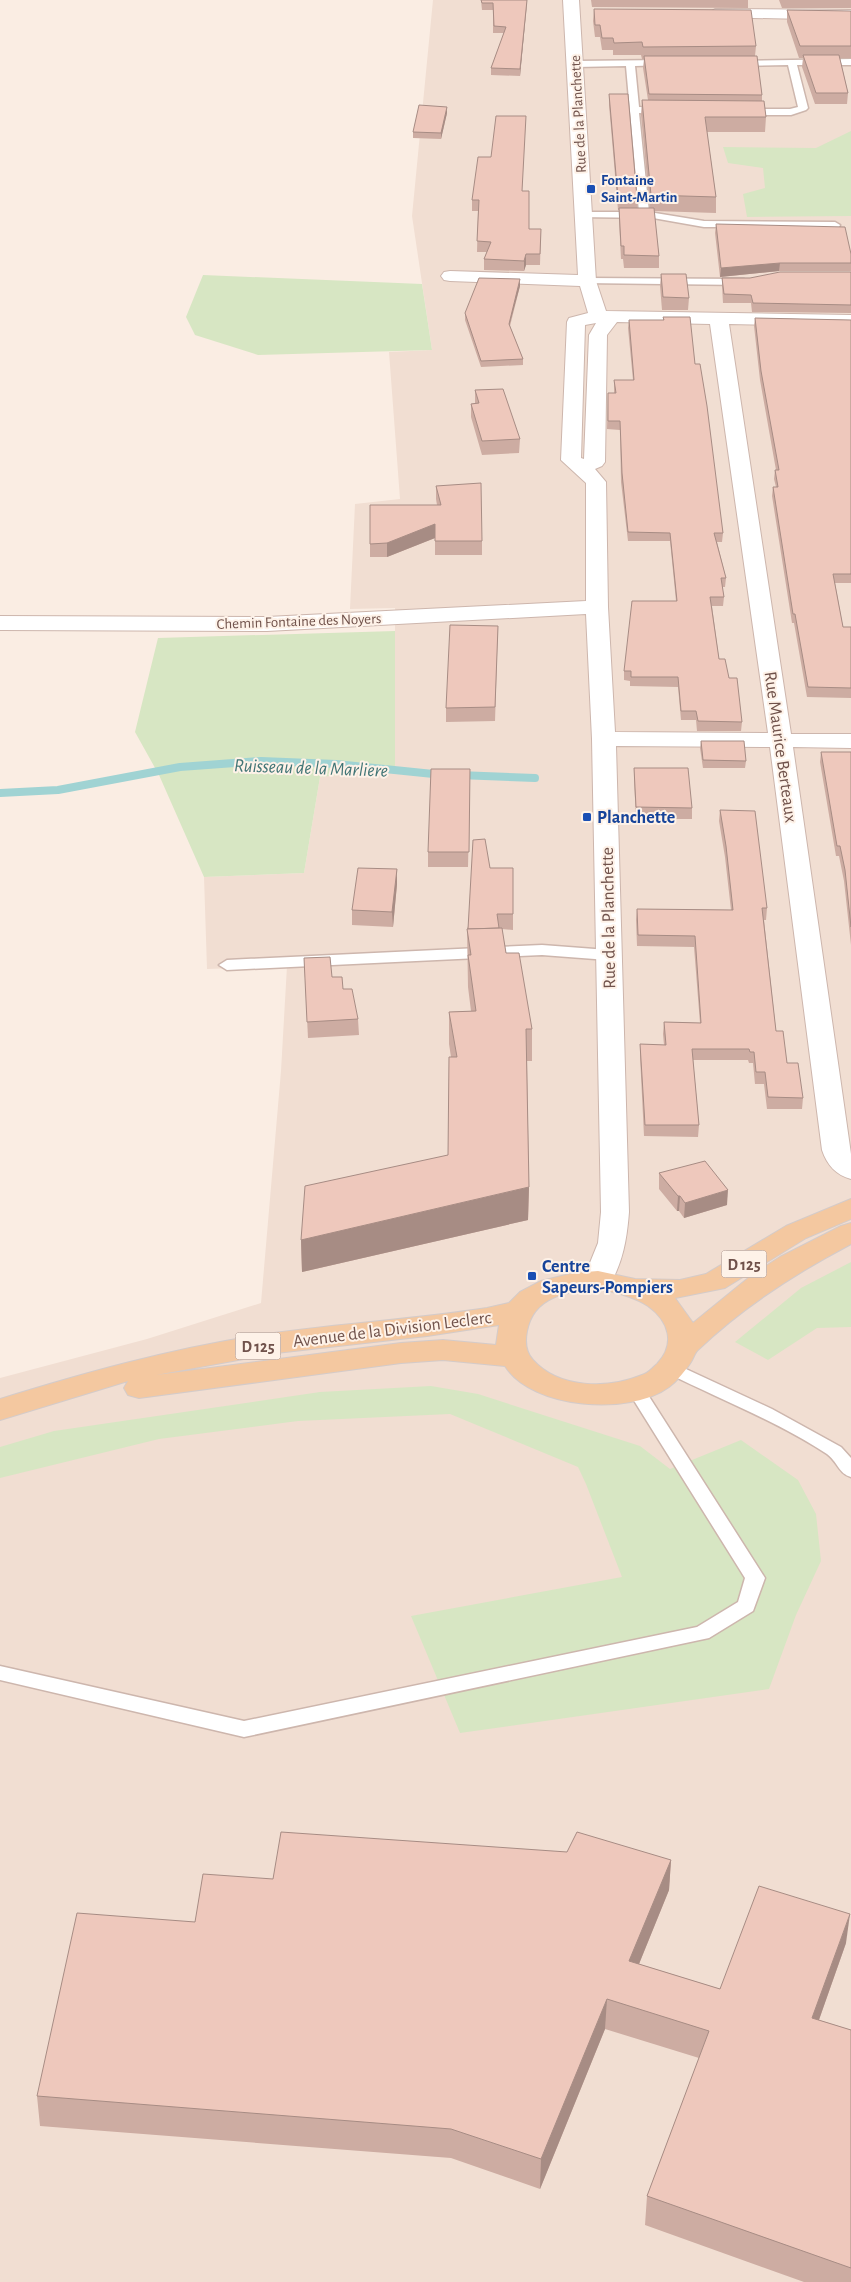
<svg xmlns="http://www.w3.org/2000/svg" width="851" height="2282" font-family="'Alegreya Sans',sans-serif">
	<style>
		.residential { fill: #f1ded2 }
		.green { fill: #d7e6c3 }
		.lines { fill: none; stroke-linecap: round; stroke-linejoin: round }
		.stream { stroke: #a0d3d3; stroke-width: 8 }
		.lane-casing { stroke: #cdb6ad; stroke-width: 3 }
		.street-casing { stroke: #cdb6ad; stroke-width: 2 }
		.primary-casing { stroke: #d4cbc9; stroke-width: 2 }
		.lane { fill: #fff; fill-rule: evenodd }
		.street { fill: #fff; fill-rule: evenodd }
		.primary { fill: #f4c8a0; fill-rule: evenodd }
		.wall { fill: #cdaca2 }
		.shaded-wall { fill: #a78c84 }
		.building { fill: #eec8bc; stroke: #a78c84 }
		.transit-dot { fill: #1a4fb4; stroke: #fef2e8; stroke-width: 2 }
		.labels { text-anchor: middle; stroke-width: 4; stroke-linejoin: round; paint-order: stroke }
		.far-street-label { font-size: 15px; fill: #70524b; stroke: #fef2e8 }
		.far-transit-label { font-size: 15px; font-weight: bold; fill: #164399; stroke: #fef2e8; text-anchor: start }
		.shield { fill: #fef2e8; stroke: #9b827a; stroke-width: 1 }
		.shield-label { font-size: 16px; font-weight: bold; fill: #70524b }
		.street-label { font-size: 18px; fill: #70524b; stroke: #fef2e8 }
		.transit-label { font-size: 18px; font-weight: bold; fill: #164399; stroke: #fef2e8; text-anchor: start }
		.water-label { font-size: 19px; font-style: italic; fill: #407475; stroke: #fef2e8 }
	</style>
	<rect width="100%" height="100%" fill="#faede3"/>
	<polygon class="residential" points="433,0 851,0 851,2282 0,2282 0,1378 147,1339 261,1303 281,1071 287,966 207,969 204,877 304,873 320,777 395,768 395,608 350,609 355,504 400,499 389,352 432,350 412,216"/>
	<g class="green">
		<polygon points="851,131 851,216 747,217 743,194 765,188 763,168 728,163 723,147 816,148"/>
		<polygon points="203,275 422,284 432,350 258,355 195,335 186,317"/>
		<polygon points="395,631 395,769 320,777 304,873 204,877 159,775 135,732 158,638"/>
		<polygon points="851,1262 851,1327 817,1328 768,1360 735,1342 801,1288"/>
		<polygon points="431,1386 478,1394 640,1446 670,1469 741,1440 798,1480 816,1514 821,1561 796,1615 769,1689 460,1733 411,1616 622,1577 586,1484 578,1467 450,1414 298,1421 159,1439 0,1478 0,1447 54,1431 320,1392"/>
	</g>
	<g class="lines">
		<g class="stream">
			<polyline points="458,775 535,778"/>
			<polyline points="0,793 58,790 180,767 261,761 336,764 443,775"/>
		</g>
		<g class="lane-casing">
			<g id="lane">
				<polygon points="851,59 851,65 797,65 808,108 806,110 791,115 745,115 740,112 745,109 790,109 798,107 788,65 736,66 733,65 733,61"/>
				<polygon points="666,60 669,61 669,65 635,66 639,107 663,108 668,111 663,114 639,113 649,212 704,221 835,222 840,225 839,227 704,227 653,218 578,217 578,213 582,212 639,212 626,66 576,67 571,64 576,61"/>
				<polygon points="587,278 744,279 749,282 744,285 583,283 583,279"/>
				<polygon points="542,945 608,950 616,955 608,960 542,955 227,970 219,965 227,960"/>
				<path d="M673,1363L772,1409L841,1447L851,1458V1477C839,1474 837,1461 827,1454C780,1423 718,1398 667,1373L664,1369L667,1365Z"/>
				<polygon points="637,1385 643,1387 765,1578 753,1611 709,1638 244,1737 0,1680 0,1666 244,1721 697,1627 738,1602 745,1578 628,1391 631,1387"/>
			</g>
		</g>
		<g class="street-casing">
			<g id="street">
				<path d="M563,0H579L596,281L606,311L851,315V327L729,324L791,734H851V748L793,747L851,1154V1179C836,1175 827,1165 822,1150L770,747L616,746L629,1212C627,1238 623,1264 608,1287L598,1289L588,1287L583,1280L598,1243L601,1212L592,739L586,614L267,631L0,630V616L267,617L586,601V483L561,460L567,322L569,318L588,313L580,286L450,281L444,280L441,276L444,272L450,271L578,275ZM617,322L710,324L768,733L615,732L608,607L606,482L595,469L602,466L605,462L607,335ZM596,323L589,335L584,459L581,458L585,325Z"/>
				<polygon points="715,9 851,10 851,20 710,17 707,14"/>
			</g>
		</g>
		<g class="primary-casing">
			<path id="primary" d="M851,1199V1219L806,1238L725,1288L675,1298L693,1323L752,1275L780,1257L841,1226L851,1223V1244C796,1273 744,1306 699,1349C695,1352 694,1357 691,1362C686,1370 677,1381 669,1387C630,1416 532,1409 505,1366L443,1360L401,1363L139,1398L128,1395L124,1388L128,1381L0,1420V1399C84,1373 167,1350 254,1336C331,1324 410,1320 487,1308L509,1303L520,1292L541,1281L574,1273L598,1271L635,1279L680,1280L706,1274L786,1226ZM598,1289C615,1292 633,1296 648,1306C669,1321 676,1344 657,1364C652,1368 649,1373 642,1375C608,1389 559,1389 533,1360C525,1351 525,1341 527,1331C534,1295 567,1292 598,1289ZM499,1325L496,1345L443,1340L401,1343L156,1375L276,1353L427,1336Z"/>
		</g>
		<use href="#lane" class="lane"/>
		<use href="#street" class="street"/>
		<use href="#primary" class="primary"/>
	</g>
	<g class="wall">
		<polygon points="481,0 527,0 520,76 491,75 491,68 504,33 493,33 493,10 482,10"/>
		<polygon points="591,0 748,0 748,8 592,7"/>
		<polygon points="779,0 851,0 851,8 782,8"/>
		<polygon points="594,9 756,46 755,56 762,95 762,101 766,117 765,132 707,132 716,197 716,213 654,211 659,256 659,268 624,268 623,259 621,259 619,220 619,210 618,210 609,105 609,94 637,198 637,208 650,208 641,115 642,100 648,100 643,68 644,59 642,59 641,55 613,55 613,50 602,50 600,37 595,37 593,21"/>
		<polygon points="787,10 851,11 851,58 840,58 848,93 847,104 815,104 802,67 803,58 799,58 787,22"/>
		<polygon points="447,113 441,139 413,138 413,132"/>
		<polygon points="522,191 529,229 541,229 540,265 526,265 524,271 484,270 484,259 487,252 477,252 478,211 472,211 472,200"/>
		<polygon points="716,224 851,254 851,271 779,271 720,277 715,233"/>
		<polygon points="851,272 851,313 752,312 751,303 723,303 722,286 722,278 750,278"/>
		<polygon points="661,274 689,298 688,310 662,310 660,286"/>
		<polygon points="520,286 510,326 523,359 523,365 481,367 465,320 465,313"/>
		<polygon points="663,317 695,364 723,533 722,542 717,542 726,578 725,587 722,587 724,597 723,606 712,606 719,659 729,678 742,722 741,731 697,731 696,720 681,720 678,687 630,686 630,681 624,680 624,671 676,601 670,541 628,541 621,482 620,430 607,429 608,393 614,393 614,380 633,380 628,328 629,320 663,320"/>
		<polygon points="755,318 851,320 851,583 835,583 843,627 851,627 851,698 807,697 794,623 792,623 772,496 773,487 776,487 774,479 775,470 776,470 760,380 754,326"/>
		<polygon points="475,390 520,439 519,453 482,455 471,417 471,404 475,403"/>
		<polygon points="436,486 482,541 482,555 435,555 435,538 387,557 370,557 370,505 437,505 436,499"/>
		<polygon points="498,626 495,721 446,722 446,708"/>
		<polygon points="701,741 746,761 745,768 703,768 700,748"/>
		<polygon points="821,752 851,752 851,945 844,881 839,856 836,856 820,762"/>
		<polygon points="634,768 692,808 692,819 636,819 634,780"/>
		<polygon points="470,769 468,867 428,867 428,852"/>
		<polygon points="720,810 767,908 766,920 764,920 776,1031 787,1063 803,1098 802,1109 767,1109 764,1084 755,1084 753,1063 749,1063 748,1060 693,1060 699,1125 698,1137 644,1136 640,1056 640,1044 664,1045 663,1034 664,1022 700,1023 694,947 637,946 636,920 637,909 731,910 725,857 719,821"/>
		<polygon points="490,868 513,868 513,930 502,929 506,953 532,1029 532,1061 527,1061 529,1187 528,1220 302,1272 301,1240 448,1155 451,1057 449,1044 449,1012 471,1011 468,987 467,929"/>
		<polygon points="397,869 397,884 393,927 352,925 352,910"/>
		<polygon points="304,958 332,977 343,989 358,1019 359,1035 308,1038"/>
		<polygon points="659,1173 727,1205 684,1218 679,1211 677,1211 659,1189"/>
		<polygon points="671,1860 669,1890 639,1964 720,1989 846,1943 819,2020 851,2030 851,2282 804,2282 645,2225 647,2196 699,2058 605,2029 540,2189 451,2158 40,2126 37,2096 195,1922 273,1879"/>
	</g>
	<g class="shaded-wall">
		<polygon points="527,0 527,3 520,76 520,69"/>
		<polygon points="447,107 447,113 441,139 441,133"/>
		<polygon points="526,254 526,265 524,271 524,261"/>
		<polygon points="780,263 779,271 720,277 721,268"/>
		<polygon points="520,279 520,286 508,330 509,324"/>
		<polygon points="435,524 435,538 387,557 387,543"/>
		<polygon points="397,869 397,884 393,927 392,912"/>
		<polygon points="529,1187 528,1220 302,1272 301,1240"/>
		<polygon points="728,1190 727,1205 684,1218 685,1203"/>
		<polygon points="678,1196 680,1196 679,1211 677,1211"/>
		<polygon points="671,1860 669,1890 628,1991 629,1961"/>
		<polygon points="850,1914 846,1943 809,2048 812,2018"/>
		<polygon points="607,1999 605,2029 540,2189 541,2159"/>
	</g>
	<g class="building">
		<polygon points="481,0 527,0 520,69 491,68 506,27 494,26 493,3 482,3"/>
		<polygon points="594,9 751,10 756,46 643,47 642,42 614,43 613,38 602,38 600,25 595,25"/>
		<polygon points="787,10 851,11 851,46 800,46"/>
		<polygon points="803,55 839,55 848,93 816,93"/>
		<polygon points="644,56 757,56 762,95 649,94"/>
		<polygon points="609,94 628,94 637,198 618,198"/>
		<polygon points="642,100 764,101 766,117 705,117 716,197 651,195"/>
		<polygon points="419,105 447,107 441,133 413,132"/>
		<polygon points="496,116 526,116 522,191 529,191 529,229 541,229 540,254 526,254 524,261 484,259 491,242 477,241 479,200 472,200 478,157 491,157"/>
		<polygon points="619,208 654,208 659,256 624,255 624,246 621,246"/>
		<polygon points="716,224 845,227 851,254 851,263 780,263 721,268"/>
		<polygon points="780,272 851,272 851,305 753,303 751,295 724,294 722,278 750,278"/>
		<polygon points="661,274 686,274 689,298 663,297"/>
		<polygon points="479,278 520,279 509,324 523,359 481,361 465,313"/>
		<polygon points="663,317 690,317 695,364 700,364 707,406 723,533 714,533 726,578 721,578 724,597 710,597 719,659 725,659 729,678 737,678 742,722 698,721 696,711 681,711 678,677 631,677 631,671 624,671 632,601 677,601 670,533 628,532 622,473 620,421 608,421 608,393 616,393 614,380 634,380 629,320 664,320"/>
		<polygon points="755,318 851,320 851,574 833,574 843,627 851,627 851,688 808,687 795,614 793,614 773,487 778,487 775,470 779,470 761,371"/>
		<polygon points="503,389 520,439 482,441 471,404 479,403 475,390"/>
		<polygon points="481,483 482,541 435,541 435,524 387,543 370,544 370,505 441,505 436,486"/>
		<polygon points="450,625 498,626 495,707 446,708"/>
		<polygon points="701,741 744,741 746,761 703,760"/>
		<polygon points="821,752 851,752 851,927 845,870 840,846 837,846"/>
		<polygon points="634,768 688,768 692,808 636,807"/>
		<polygon points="431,769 470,769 469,852 428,852"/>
		<polygon points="720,810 755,811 767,908 762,908 776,1031 783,1031 787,1063 798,1063 803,1098 768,1097 765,1072 756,1072 754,1052 750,1052 749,1049 692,1049 699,1125 645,1125 640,1044 666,1045 664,1022 701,1023 695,936 638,935 637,909 733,910 726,846"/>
		<polygon points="485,839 490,868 513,868 513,914 497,914 499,928 468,929 473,840"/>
		<polygon points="358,868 397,869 392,912 352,910"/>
		<polygon points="502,928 506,953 519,953 532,1029 526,1029 529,1187 301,1240 305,1186 448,1155 449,1057 457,1057 449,1012 476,1011 468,955 471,955 467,929"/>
		<polygon points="330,957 332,977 342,977 343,989 352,989 358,1019 307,1022 304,958"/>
		<polygon points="705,1161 728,1190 685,1203 680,1196 678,1196 659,1173"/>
		<polygon points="281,1832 567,1852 577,1832 671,1860 629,1961 720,1989 759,1886 850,1914 812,2018 851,2030 851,2268 647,2196 709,2031 607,1999 541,2159 451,2129 37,2096 77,1913 195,1922 203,1874 273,1879"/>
	</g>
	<g class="transit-dot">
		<rect x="586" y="184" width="10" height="10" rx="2.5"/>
		<rect x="582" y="812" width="10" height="10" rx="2.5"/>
		<rect x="527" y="1271" width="10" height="10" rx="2.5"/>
	</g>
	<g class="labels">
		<g class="far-street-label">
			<text transform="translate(578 114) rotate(-93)" y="5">Rue de la Planchette</text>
			<text transform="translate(299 621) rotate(-2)" y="5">Chemin Fontaine des Noyers</text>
		</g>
		<g class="far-transit-label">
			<text x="601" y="185">Fontaine<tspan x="601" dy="17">Saint-Martin</tspan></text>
		</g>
		<g class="shield">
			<rect x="721.5" y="1250.5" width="45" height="27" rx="4"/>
			<rect x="235.5" y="1332.5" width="45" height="27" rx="4"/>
		</g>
		<g class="shield-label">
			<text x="744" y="1270">D 125</text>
			<text x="258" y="1352">D 125</text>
		</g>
		<g class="street-label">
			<text transform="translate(781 747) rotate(82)" y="6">Rue Maurice Berteaux</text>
			<text transform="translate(608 918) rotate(-91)" y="6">Rue de la Planchette</text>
			<text transform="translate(392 1329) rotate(-7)" y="6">Avenue de la Division Leclerc</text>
		</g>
		<g class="transit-label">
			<text x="597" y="823">Planchette</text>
			<text x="542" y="1272">Centre<tspan x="542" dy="21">Sapeurs-Pompiers</tspan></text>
		</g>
		<g class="water-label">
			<text transform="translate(311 767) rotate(2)" y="7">Ruisseau de la Marliere</text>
		</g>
	</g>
</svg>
